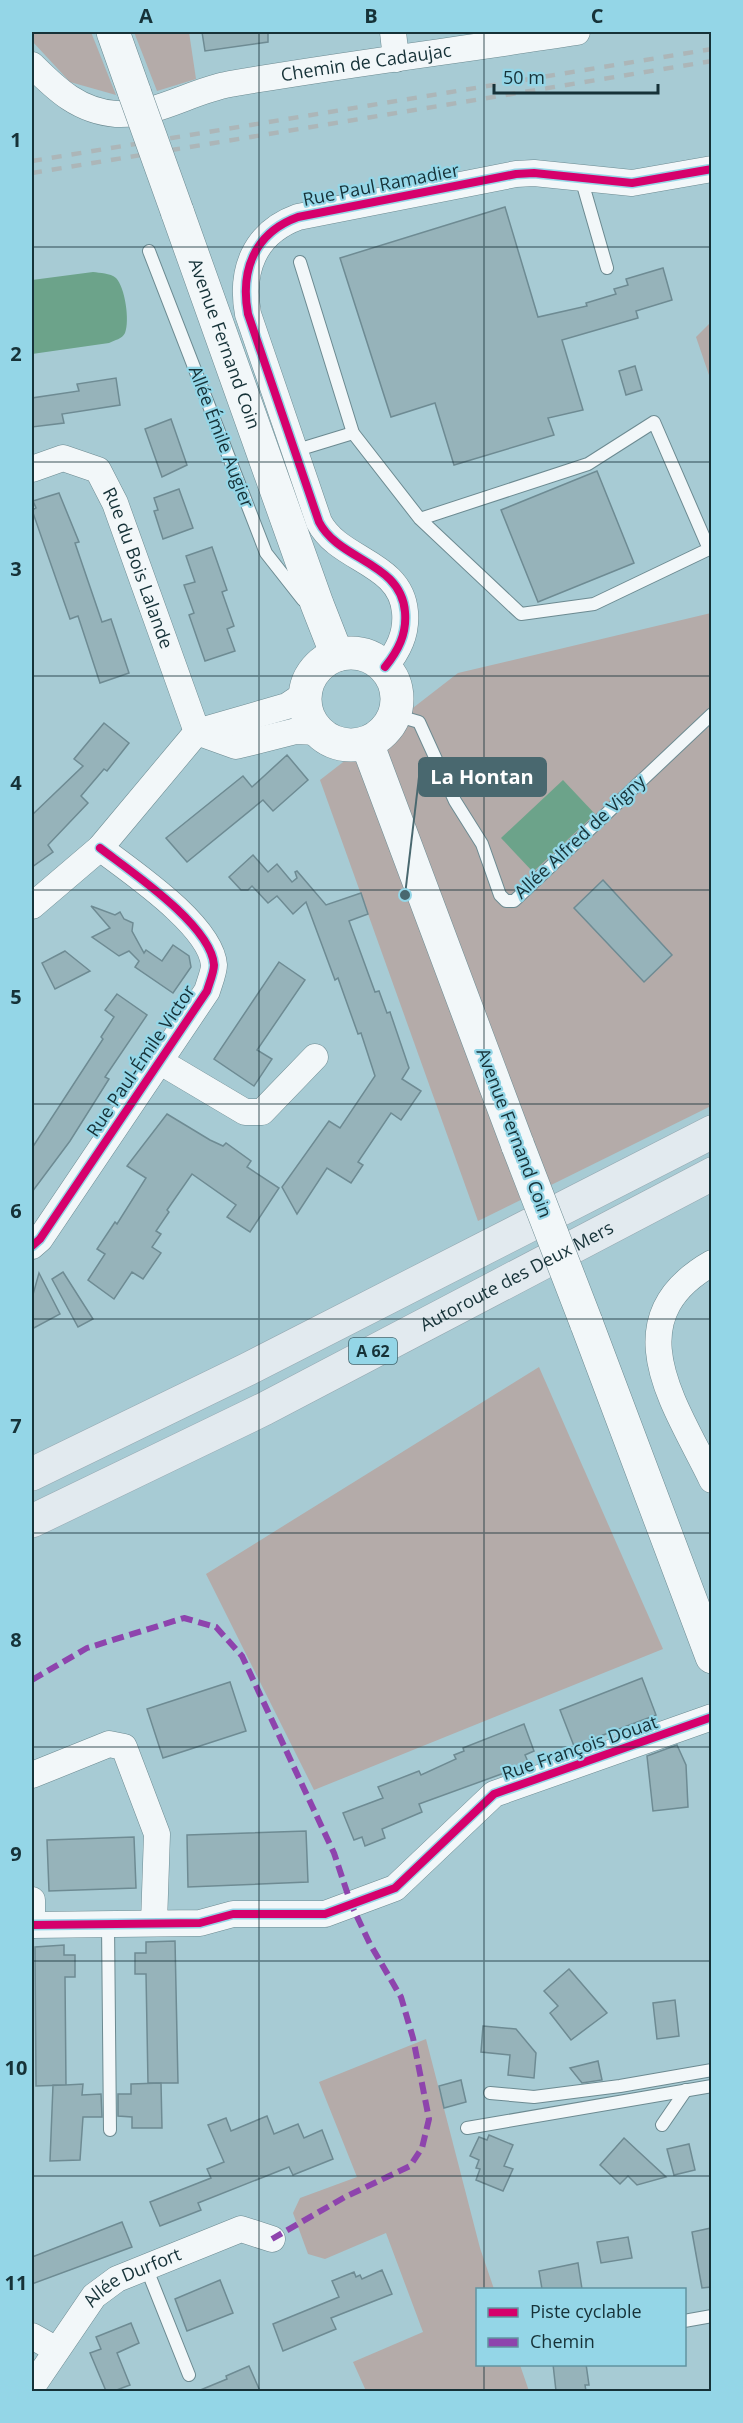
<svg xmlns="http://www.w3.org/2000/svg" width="743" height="2423" font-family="'Open Sans',sans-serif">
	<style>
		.green { fill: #b4aba9 }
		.water { fill: #6ca38a }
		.building { fill: #96b3ba; stroke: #6e8b93; stroke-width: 1.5 }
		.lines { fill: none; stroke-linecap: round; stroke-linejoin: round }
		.lane-casing { stroke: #6c8a91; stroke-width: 14 }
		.street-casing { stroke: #6c8a91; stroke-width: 27 }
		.secondary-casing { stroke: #6c8a91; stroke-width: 34 }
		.highway-casing { stroke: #95a9b2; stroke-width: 34 }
		.lane { stroke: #f2f7f9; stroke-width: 12 }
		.street { stroke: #f2f7f9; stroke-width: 26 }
		.secondary { stroke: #f2f7f9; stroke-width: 33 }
		.highway { stroke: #e2eaef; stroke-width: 33 }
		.rail { stroke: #acb6b8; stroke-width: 4.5; stroke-dasharray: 10 10; stroke-linecap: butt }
		.secondary-bridge-casing { stroke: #6c8a91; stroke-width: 34; stroke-linecap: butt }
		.secondary-bridge { stroke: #f2f7f9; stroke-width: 33 }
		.quiet { stroke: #8e44ad; stroke-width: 6; stroke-dasharray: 12 6; stroke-linecap: butt }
		.cycleway-casing { stroke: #94d6e7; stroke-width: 11 }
		.cycleway { stroke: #d6006c; stroke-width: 8 }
		.grid { fill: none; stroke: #163238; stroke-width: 1.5; stroke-opacity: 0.55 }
		.labels { text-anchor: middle; stroke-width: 4.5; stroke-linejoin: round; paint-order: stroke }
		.shield { fill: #94d6e7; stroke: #3c636c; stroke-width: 1.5 }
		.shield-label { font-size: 16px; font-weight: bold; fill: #163238 }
		.street-label { font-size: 18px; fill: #163238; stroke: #94d6e7 }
		.leader { fill: none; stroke: #49686f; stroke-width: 2 }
		.callout-dot { fill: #49686f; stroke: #94d6e7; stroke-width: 2 }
		.callout { fill: #49686f; stroke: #49686f; stroke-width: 2 }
		.callout-label { font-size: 20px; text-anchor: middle; font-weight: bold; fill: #fff }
		.neatline { fill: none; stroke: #163238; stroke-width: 2 }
		.grid-label { font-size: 20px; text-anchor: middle; font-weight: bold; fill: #163238 }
	</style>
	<rect width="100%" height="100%" fill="#a7cbd4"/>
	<g class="green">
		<polygon points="32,32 91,32 116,95 70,82 32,41"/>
		<polygon points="134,32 189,32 196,79 157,91"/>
		<polygon points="711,322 711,381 696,337"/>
		<polygon points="711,613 711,1106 478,1221 320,780 458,673"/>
		<polygon points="539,1367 663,1649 314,1790 206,1574"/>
		<polygon points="426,2039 480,2248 494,2289 478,2290 478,2364 520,2365 529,2391 366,2391 353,2362 423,2332 386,2233 325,2259 308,2254 293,2213 300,2198 357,2177 319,2082"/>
	</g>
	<g class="water">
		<path d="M93,272C100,273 110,273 116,278C125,287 130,321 125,333C122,339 115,340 109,343L32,354V280Z"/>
		<polygon points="563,780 595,814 533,872 501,838"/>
	</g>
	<g class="building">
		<polygon points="202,32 268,32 268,42 205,51"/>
		<polygon points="505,207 538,317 587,306 586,303 616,294 614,289 628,285 626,279 663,268 672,300 636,311 638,318 562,340 583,410 548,418 554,435 454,465 435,403 391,417 340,258"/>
		<polygon points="635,366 642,390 626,395 619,371"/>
		<polygon points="116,378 120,405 62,414 64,423 32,427 32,398 79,391 77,384"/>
		<polygon points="171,419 187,465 162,477 145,429"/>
		<polygon points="597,471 634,563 538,602 501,510"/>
		<polygon points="179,489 193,528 163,539 154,511 158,510 154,498"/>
		<polygon points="59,493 79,542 75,543 102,622 111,619 129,673 100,683 78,616 70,619 32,510 36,508 33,501"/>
		<polygon points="212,547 227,590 222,592 234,626 227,629 235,651 205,661 189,615 194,613 184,585 195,582 186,556"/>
		<polygon points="104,723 129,743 107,771 104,769 81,796 88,803 48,845 53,852 32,867 32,815 83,766 74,759"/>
		<polygon points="287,755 308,780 273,811 263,800 187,862 166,838 243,776 252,787"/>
		<polygon points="253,855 268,872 277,864 292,882 297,878 295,872 297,871 326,905 361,893 368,914 349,921 375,992 379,991 387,1013 390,1012 409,1068 402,1079 421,1091 401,1120 391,1113 358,1162 363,1165 351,1183 327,1168 297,1214 282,1187 329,1121 340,1128 375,1076 361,1033 358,1034 338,978 335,980 306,902 293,914 277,896 268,903 252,886 248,890 241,890 229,877"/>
		<polygon points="603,880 672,955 644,982 574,908"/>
		<polygon points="91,906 115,915 120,912 124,919 133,923 132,931 144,953 146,950 162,961 173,945 189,956 191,967 173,993 135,967 139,961 129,951 119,956 92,937 110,928"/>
		<polygon points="65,951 90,971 55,989 42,963"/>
		<polygon points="279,962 305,980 257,1050 272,1059 254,1086 214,1059"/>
		<polygon points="117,994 147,1015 105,1077 109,1079 70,1141 32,1192 32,1148 103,1039 101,1037 114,1017 105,1010"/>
		<polygon points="167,1114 210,1140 223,1146 226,1143 251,1161 247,1167 279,1188 250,1232 227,1217 236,1205 192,1174 167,1210 169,1212 156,1231 161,1234 152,1247 161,1253 143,1279 132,1272 114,1299 88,1280 105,1254 97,1249 115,1222 117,1224 146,1178 127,1166"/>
		<polygon points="63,1272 93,1319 78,1327 52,1279"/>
		<polygon points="39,1273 60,1314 32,1329 32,1298"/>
		<polygon points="642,1678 656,1715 574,1746 560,1710"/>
		<polygon points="230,1682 246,1731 163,1758 147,1709"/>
		<polygon points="524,1724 534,1751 525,1755 529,1764 419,1804 422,1812 382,1829 385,1838 365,1846 362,1837 354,1840 343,1813 383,1798 378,1787 419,1771 421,1775 456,1759 454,1755 464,1751 463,1748"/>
		<polygon points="677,1745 686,1765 688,1807 653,1811 647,1756"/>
		<polygon points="306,1831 308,1882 188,1887 187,1835"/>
		<polygon points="134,1837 136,1888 49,1891 47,1840"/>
		<polygon points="175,1941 178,2083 148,2083 146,1974 135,1974 135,1953 146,1953 146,1942"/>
		<polygon points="64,1945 64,1955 75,1955 75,1977 65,1977 66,2085 83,2084 82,2095 101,2094 102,2117 83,2117 80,2160 50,2161 53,2085 66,2085 36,2086 35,1947"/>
		<polygon points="569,1969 607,2013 571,2040 550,2013 558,2006 544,1991"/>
		<polygon points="675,2000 679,2036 657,2039 653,2003"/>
		<polygon points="483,2026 516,2029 536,2053 534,2078 508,2075 510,2055 481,2052"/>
		<polygon points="598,2061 602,2080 582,2083 570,2068"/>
		<polygon points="461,2080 466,2102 444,2108 439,2086"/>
		<polygon points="161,2083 162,2128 132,2128 132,2117 118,2116 118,2094 131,2094 131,2084"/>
		<polygon points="267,2116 274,2134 298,2124 304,2138 322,2130 333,2159 293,2175 289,2167 198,2203 201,2210 160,2226 150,2202 211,2178 207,2169 224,2162 208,2125 226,2118 231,2131"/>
		<polygon points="489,2135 513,2145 504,2166 513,2169 503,2191 476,2180 480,2169 476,2168 479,2160 470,2156 479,2137 487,2140"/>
		<polygon points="624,2138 639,2152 666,2177 637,2185 628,2176 620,2184 600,2165"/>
		<polygon points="689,2144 695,2170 674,2175 667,2149"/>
		<polygon points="122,2222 132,2247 32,2284 32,2257"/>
		<polygon points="711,2228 711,2287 702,2288 692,2232"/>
		<polygon points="628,2237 632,2258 601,2263 597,2242"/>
		<polygon points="578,2263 582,2289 542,2289 539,2271"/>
		<polygon points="382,2270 392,2294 331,2318 336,2329 283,2351 273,2324 339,2297 332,2281 354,2272 356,2277 360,2275 362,2279"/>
		<polygon points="220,2280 233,2313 187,2331 175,2299"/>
		<polygon points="131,2323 139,2343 117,2353 130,2385 114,2391 106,2391 90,2353 101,2349 96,2337"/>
		<polygon points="553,2364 586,2364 589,2385 585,2385 586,2391 556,2391"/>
		<polygon points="249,2366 260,2391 198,2391 227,2379 226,2376"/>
	</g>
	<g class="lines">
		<g class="lane-casing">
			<g id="lane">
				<polyline points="581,178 607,268"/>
				<polyline points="149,251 266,553 303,600"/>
				<polyline points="300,262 353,433 420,519 521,614 594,604 709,549 654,422 588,464 420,519"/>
				<polyline points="294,451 353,433"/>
				<polyline points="395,715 419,722 455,801 482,844 500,895 506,901 514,901 712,714"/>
				<polyline points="108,1924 110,2130"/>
				<polyline points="490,2093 534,2097 620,2086 712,2070"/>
				<polyline points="662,2125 686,2090"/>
				<polyline points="467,2128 712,2086"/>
				<polyline points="146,2267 189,2375"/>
				<polyline points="684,2321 712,2316"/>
			</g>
		</g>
		<g class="street-casing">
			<g id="street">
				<polyline points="393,32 396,59"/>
				<path id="s1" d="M32,65C57,90 79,111 116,114C156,116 191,91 230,84C345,64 461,50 577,32"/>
				<path id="s2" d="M32,469L63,458L98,470L115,503L197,732"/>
				<path d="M385,667C398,651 407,634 405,612C401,562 339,561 319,522L248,314C240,271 254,233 298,217L516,174L534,173L632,183L712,169"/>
				<polyline points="197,732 236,746 296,731 318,732"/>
				<polyline points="32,906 100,848 197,732 287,706 305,694"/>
				<polyline points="159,1061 245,1112 262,1112 315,1057"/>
				<path d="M32,1246L40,1239L207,991C209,984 214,972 214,965C211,925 130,871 100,848"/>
				<path d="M712,1263C612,1320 676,1405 712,1480"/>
				<polyline points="32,1775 109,1744 124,1747 157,1834 154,1923"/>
				<polyline points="32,1900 32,1925"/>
				<polyline points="32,1925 200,1923 233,1914 325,1914 395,1888 494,1794 712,1717"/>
				<polyline points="32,2336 55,2349"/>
				<path id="s3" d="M32,2387L94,2296L117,2279L241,2229L272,2239"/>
			</g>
		</g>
		<g class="secondary-casing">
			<g id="secondary">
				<polyline points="113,32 135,94"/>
				<path id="s4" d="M177,211L317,604L337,655"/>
				<circle cx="351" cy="699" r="46"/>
				<polyline points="367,743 518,1146"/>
				<polyline points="586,1322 712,1657"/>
			</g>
		</g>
		<g class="highway-casing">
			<g id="highway">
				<polyline points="32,1474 248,1369 712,1132"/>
				<path id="s5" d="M32,1521L264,1409L712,1174"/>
			</g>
		</g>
		<use href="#lane" class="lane"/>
		<use href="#street" class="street"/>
		<use href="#secondary" class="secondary"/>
		<use href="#highway" class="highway"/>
		<g class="rail">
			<polyline points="32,161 712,49"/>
			<polyline points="32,173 712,61"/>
		</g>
		<g class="secondary-bridge-casing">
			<g id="secondary-bridge">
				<polyline points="135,94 177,211"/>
				<polyline points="518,1146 586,1322"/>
			</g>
		</g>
		<use href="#secondary-bridge" class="secondary-bridge"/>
		<polyline class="quiet" points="32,1680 87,1648 184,1618 216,1627 242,1656 334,1853 351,1904 370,1944 401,1997 413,2038 429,2119 422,2148 410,2166 345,2197 272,2239"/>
		<g class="cycleway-casing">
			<g id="cycleway">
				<path d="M385,667C398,651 407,634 405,612C401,562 339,561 319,522L248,314C240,271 254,233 298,217L516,174L534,173L632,183L712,169"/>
				<path d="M32,1246L40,1239L207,991C209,984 214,972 214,965C211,925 130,871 100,848"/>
				<polyline points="32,1925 200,1923 233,1914 325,1914 395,1888 494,1794 712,1717"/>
			</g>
		</g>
		<use href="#cycleway" class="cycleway"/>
	</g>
	<path class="grid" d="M259,32V2392M484,32V2290M32,247H712M32,462H712M32,676H712M32,890H712M32,1104H712M32,1319H712M32,1533H712M32,1747H712M32,1961H712M32,2176H712M484,2364V2392"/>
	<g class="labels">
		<rect class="shield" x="349" y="1338" width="48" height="26" rx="4.5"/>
		<g class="shield-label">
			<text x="373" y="1357">A 62</text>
		</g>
		<g class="street-label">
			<text dy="6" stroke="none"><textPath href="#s1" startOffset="356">Chemin de Cadaujac</textPath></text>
			<text transform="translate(381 185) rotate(-11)" y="6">Rue Paul Ramadier</text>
			<text dy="6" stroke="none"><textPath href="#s4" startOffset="141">Avenue Fernand Coin</textPath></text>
			<text transform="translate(221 437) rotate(69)" y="6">Allée Émile Augier</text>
			<text dy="6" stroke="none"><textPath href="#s2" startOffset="176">Rue du Bois Lalande</textPath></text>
			<text transform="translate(580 837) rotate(-43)" y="6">Allée Alfred de Vigny</text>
			<text transform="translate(141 1061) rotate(-56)" y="6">Rue Paul-Émile Victor</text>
			<text transform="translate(514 1133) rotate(69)" y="6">Avenue Fernand Coin</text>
			<text dy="6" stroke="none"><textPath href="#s5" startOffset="543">Autoroute des Deux Mers</textPath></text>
			<text transform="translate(580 1748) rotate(-19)" y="6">Rue François Douat</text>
			<text dy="6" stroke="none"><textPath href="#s3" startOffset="153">Allée Durfort</textPath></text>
		</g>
	</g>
	<path class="leader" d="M405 895L419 777"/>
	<circle class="callout-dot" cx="405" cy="895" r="6"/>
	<rect class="callout" x="419" y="758" width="127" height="38" rx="6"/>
	<g class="callout-label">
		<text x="482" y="784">La Hontan</text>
	</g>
	<rect width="743" height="2423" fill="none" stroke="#94d6e7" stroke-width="66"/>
	<rect x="476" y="2288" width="210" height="78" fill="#94d6e7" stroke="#6294a1" stroke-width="1.5"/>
	<rect x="488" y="2308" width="30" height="9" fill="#d6006c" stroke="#6294a1" stroke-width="1.5"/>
	<text x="530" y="2318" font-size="18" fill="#163238">Piste cyclable</text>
	<rect x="488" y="2338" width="30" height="9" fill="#8e44ad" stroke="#6294a1" stroke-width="1.5"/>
	<text x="530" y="2348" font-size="18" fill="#163238">Chemin</text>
	<path d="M494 84v9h164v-9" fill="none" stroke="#163238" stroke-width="3"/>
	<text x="503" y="84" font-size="18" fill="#163238" stroke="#94d6e7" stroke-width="4.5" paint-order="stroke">50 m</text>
	<rect x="33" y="33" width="677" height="2357" class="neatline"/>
	<g class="grid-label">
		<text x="146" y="23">A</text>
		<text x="371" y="23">B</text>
		<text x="597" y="23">C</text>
		<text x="16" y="147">1</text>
		<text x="16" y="361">2</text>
		<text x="16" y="576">3</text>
		<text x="16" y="790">4</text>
		<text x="16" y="1004">5</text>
		<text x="16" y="1218">6</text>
		<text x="16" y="1433">7</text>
		<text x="16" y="1647">8</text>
		<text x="16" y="1861">9</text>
		<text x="16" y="2075">10</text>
		<text x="16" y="2290">11</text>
	</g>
</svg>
